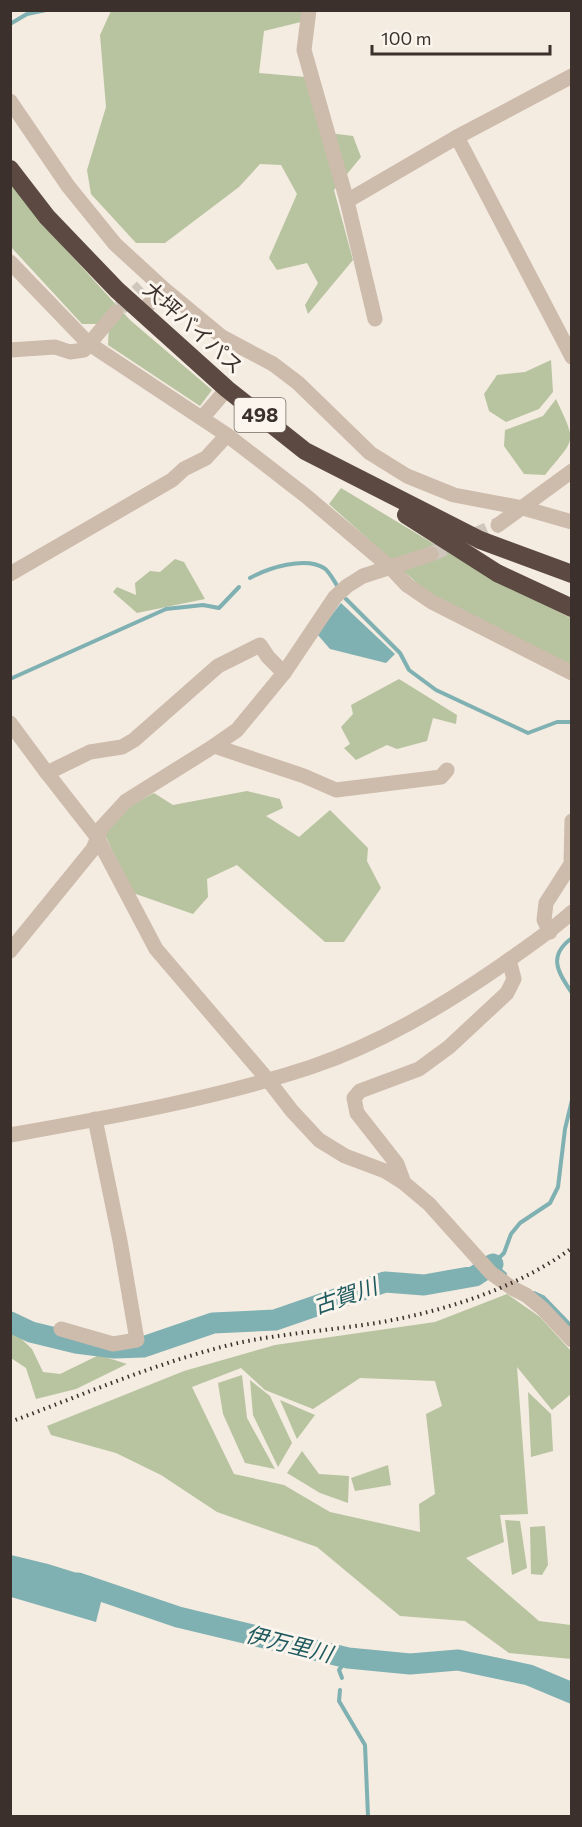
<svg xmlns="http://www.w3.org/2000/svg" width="582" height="1827" font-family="Commissioner,'Noto Sans JP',sans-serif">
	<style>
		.green { fill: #b8c4a0; fill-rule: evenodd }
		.water { fill: #7fb0b2 }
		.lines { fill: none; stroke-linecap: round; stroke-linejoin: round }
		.stream { stroke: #7fb0b2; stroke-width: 4 }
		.river { stroke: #7fb0b2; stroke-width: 21 }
		.minor-tunnel { stroke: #cfc6bd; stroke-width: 15; stroke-dasharray: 15 8; stroke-linecap: butt }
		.minor { stroke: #cdbbac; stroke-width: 15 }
		.highway { stroke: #5c4a42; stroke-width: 18 }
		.rail { stroke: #3b302b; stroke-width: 4; stroke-dasharray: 1.5 4.5; stroke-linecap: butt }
		.labels { text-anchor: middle; stroke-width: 6; stroke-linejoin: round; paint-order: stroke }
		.shield { fill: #fbf5ee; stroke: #756b66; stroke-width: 1.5 }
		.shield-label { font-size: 20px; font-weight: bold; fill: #3b302b }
		.street-label { font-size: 21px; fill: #3b302b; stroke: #fbf5ee }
		.water-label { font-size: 22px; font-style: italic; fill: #1f5a5e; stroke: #fbf5ee }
	</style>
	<rect width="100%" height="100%" fill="#f4ebe1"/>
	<g class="green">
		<polygon points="111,11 305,11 305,21 264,31 259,73 306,77 321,132 353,136 361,157 334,190 353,260 308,314 305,305 318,283 307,263 277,270 269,258 297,194 281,165 260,164 239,187 165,243 136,243 91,194 87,170 106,107 100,35"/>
		<polygon points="11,184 40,221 130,320 212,390 200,406 108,345 109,324 82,324 11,247"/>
		<polygon points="551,360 553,392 539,409 506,422 489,411 484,394 497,375 525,372"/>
		<path d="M556,399C577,444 576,437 545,475L524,474L504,446L505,430L543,416Z"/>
		<polygon points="341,488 494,580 571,618 571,670 428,593 329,504"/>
		<polygon points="175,559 184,562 205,599 137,613 113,592 117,587 136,595 135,583 150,571 160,572"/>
		<polygon points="399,679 457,715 456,724 433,718 427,741 397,749 387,745 356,760 344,748 350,744 341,727 353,714 351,705"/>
		<polygon points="247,791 280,799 283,808 266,816 299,837 330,810 368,848 367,861 381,888 344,942 325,942 237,865 207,879 208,897 193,914 133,893 104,833 124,809 154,793 173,805"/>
		<path d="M507,1294L540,1317L571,1351V1394L552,1410L517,1367L528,1514L500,1515L504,1542L466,1558L539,1621L571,1625V1659L509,1653L465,1621L400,1616L317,1547L217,1512L161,1475L116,1453L51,1435L47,1426L184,1371L275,1345L435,1322ZM241,1368L265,1390L313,1409L360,1378L435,1381L442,1406L426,1414L435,1494L419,1504L420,1532L330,1512L284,1485L234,1474L192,1387Z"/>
		<polygon points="11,1329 32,1349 43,1372 60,1374 99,1355 127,1364 76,1389 36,1399 26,1368 11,1358"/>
		<polygon points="242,1375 247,1418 275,1469 245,1463 223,1414 218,1383"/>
		<polygon points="250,1380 270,1396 292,1443 278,1467 253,1415"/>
		<polygon points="528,1392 551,1414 553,1451 531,1457"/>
		<polygon points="280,1400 315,1415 297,1439"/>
		<polygon points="302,1451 319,1474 349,1476 348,1503 320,1493 287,1473"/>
		<polygon points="388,1465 391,1485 355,1491 351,1478"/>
		<polygon points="505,1520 520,1521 527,1568 512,1575"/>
		<polygon points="545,1526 548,1565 542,1575 531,1574 530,1527"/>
	</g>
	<g class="water">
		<polygon points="341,603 395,654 386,663 330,649 317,634"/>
		<polygon points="11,1555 48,1564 106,1582 96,1622 11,1597"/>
	</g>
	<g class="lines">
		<g class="stream">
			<polyline points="10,24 27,14 46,10"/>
			<path d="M250,578C268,568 305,556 324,568C329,571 334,581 338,587"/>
			<polyline points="346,599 400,653 409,670 436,690 528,733 557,722 572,722"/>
			<polyline points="10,679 166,609 203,605 219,608 239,587"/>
			<path d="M572,938C547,956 558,972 572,993"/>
			<polyline points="505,1274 493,1264 504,1253 511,1234 520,1223 550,1203 558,1187 565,1129 572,1100"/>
			<polyline points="534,1293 543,1297 572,1327"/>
			<polyline points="342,1678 339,1670 348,1658"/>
			<polyline points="340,1690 339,1701 365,1745 368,1816"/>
		</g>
		<g class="river">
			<polyline points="10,1322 31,1332 76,1343 115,1348 143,1347 213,1323 275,1320 385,1282 424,1285 475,1276 493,1264"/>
			<polyline points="78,1583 178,1617 348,1658 410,1664 458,1660 529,1675 572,1693"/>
		</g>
		<g class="minor-tunnel">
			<polyline points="120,308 142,287"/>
			<polyline points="431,554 498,525"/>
		</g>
		<g class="minor">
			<polyline points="309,10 304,50 347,201 375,319"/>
			<polyline points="572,76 457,137 572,357"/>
			<polyline points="10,101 68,186 115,244 164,289 222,337 273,364 298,383 370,453 407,476 454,495 523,508 572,522"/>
			<polyline points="347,201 457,137"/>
			<polyline points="10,262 88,343 227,435 306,496 391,568 407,585 432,602 572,673"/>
			<polyline points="141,312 164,289"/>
			<polyline points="10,350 55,347 70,352 84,350 116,312"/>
			<polyline points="202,418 227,389"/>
			<polyline points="498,525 572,471"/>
			<polyline points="10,574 172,480 184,469 206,458 227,435"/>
			<polyline points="10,723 47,773 97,837 156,949 268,1080 292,1111 319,1140 345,1156 385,1171 404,1183 429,1204 491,1273 512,1288 526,1295 543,1309 572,1340"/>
			<polyline points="214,746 304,776 336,790 441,777 447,770"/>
			<polyline points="47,773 90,752 122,747 134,740 218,666 260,645 268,657 284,673"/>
			<polyline points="550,932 544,920 546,903 571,864 572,821"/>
			<polyline points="10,951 93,849 102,827 126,801 214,746 237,730 284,673 335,597 347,586 363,576 431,554"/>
			<path d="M10,1135C111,1117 214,1099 311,1067C379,1044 441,1007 499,967C524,949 549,933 572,912"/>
			<polyline points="404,1183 397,1164 357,1113 354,1098 360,1091 419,1069 449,1047 507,993 514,979 509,960"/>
			<polyline points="61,1329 113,1344 137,1340 120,1241 95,1119"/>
		</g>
		<g class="highway">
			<polyline points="10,169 47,217 117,290 227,389 305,451 480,540 572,574"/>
			<polyline points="406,515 497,573 572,608"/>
		</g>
		<path class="rail" d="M10,1422C85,1394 160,1361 238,1343C285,1333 335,1330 382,1322C448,1310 517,1288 572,1248"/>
	</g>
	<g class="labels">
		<rect class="shield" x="234.5" y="398" width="51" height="34" rx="4.5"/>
		<g class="shield-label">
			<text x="260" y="422">498</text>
		</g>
		<g class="street-label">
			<text transform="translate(193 328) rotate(42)" y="7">大坪バイパス</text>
		</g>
		<g class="water-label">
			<text transform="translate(345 1296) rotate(-19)" y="8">古賀川</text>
			<text transform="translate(289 1644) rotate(14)" y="8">伊万里川</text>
		</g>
	</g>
	<rect width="582" height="1827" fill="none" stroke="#3b302b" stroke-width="24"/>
	<path d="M372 45v9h178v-9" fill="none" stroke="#3b302b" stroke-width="3"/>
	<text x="381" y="45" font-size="18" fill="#3b302b" stroke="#fbf5ee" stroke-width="4.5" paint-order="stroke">100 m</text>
</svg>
